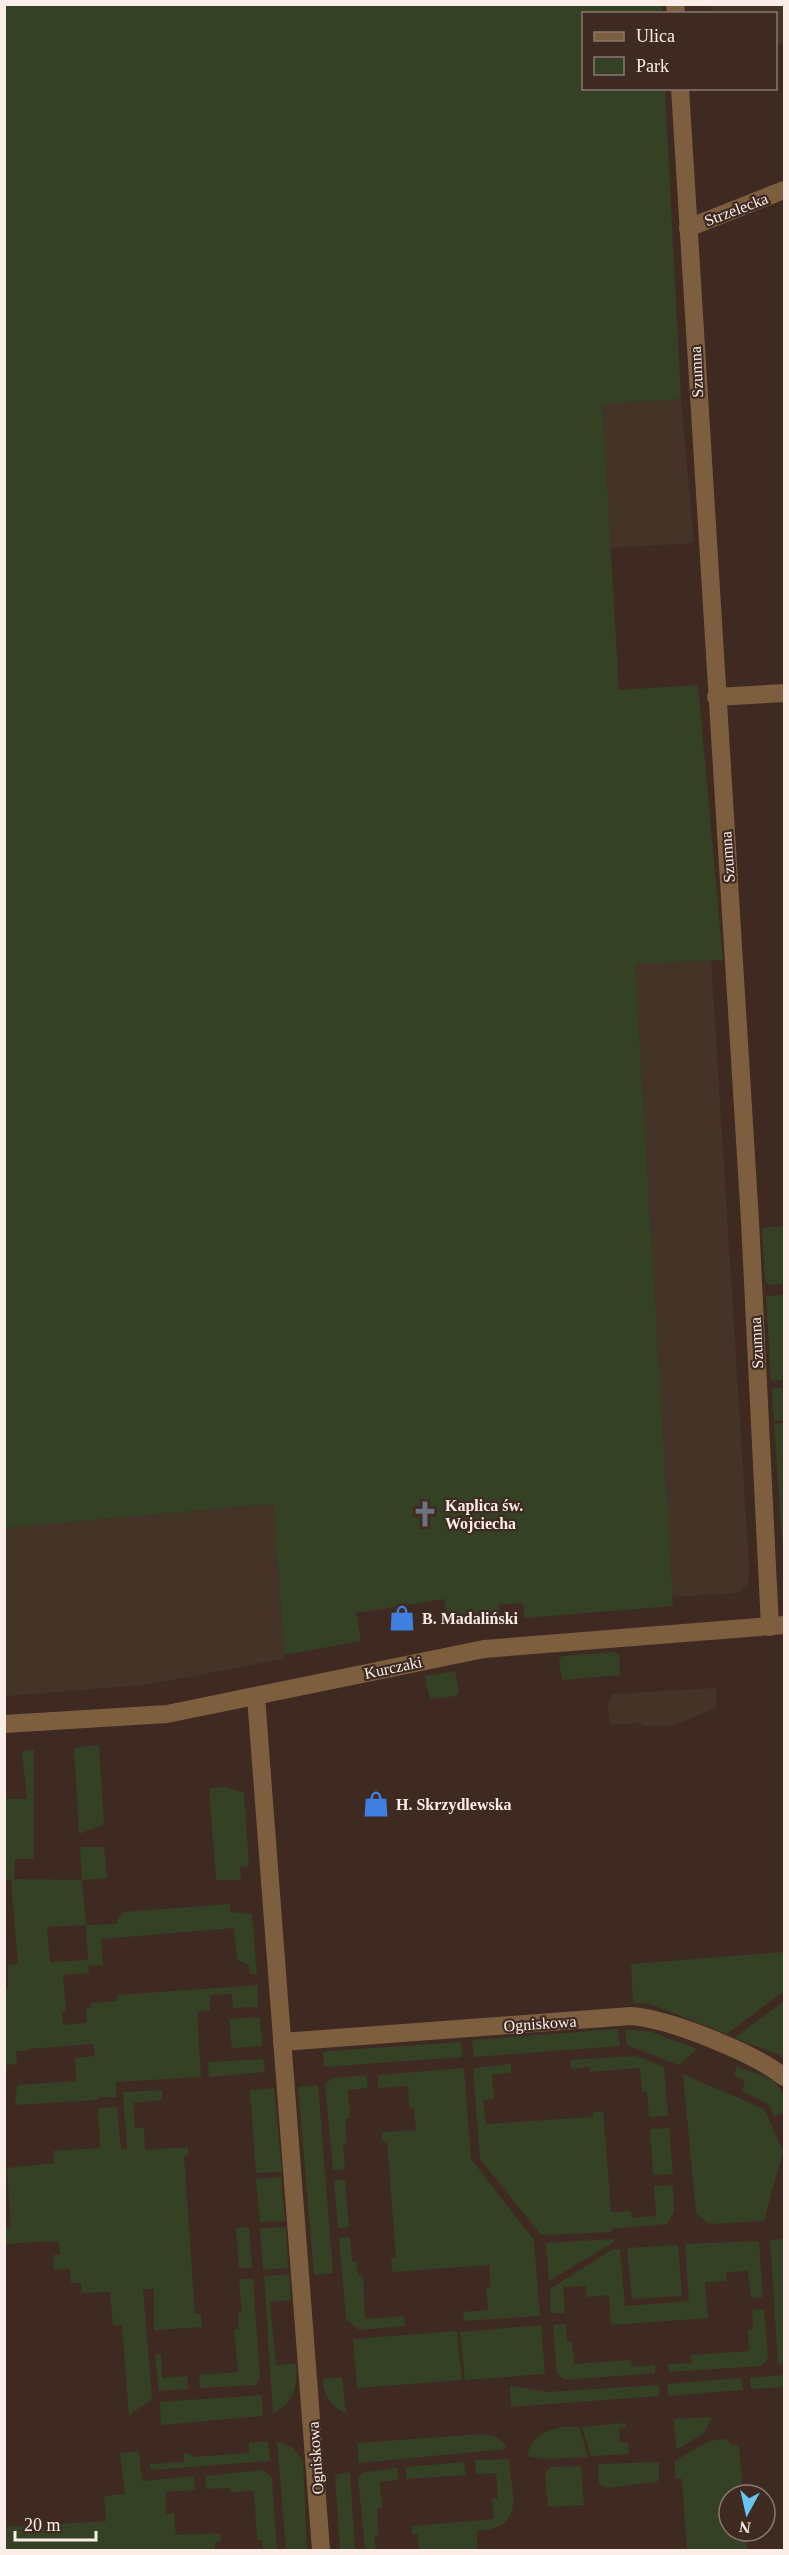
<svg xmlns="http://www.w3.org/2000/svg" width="789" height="2555" font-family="Georgia,serif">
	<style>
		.industrial { fill: #443428 }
		.green { fill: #354124; fill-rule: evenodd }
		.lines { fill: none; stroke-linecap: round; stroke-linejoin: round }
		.minor { stroke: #7d5f40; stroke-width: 18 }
		.labels { text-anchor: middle; stroke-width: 4.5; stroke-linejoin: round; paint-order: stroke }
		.street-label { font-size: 16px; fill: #fbeee8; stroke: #3f2a21 }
		.poi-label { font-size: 16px; font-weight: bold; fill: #fbeee8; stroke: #3f2a21; text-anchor: start }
	</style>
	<rect width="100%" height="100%" fill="#3f2a21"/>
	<g class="industrial">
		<polygon points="711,5 784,5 784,43 776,44 776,14 711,13"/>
		<polygon points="681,399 694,543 610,548 602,404"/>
		<polygon points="711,960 749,1567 748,1583 739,1593 672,1597 635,964"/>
		<polygon points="275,1504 284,1659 145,1685 5,1696 5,1528"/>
		<polygon points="716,1688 716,1708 674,1725 644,1726 640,1723 610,1725 608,1704 613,1694"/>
	</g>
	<g class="green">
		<polygon points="5,4 661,5 662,13 584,14 584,88 665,89 681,399 602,404 619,690 698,685 723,960 635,964 673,1606 525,1618 523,1603 499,1605 500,1620 449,1624 444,1599 356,1613 361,1641 284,1655 274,1504 5,1528"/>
		<polygon points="784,1226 784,1284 770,1285 765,1281 762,1228"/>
		<polygon points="784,1295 784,1380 771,1381 766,1296"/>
		<polygon points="784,1388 784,1421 774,1421 772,1389"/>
		<polygon points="784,1423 784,1568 774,1424"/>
		<polygon points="613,1652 619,1654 620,1675 562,1680 559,1660 562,1656"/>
		<polygon points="455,1671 459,1692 456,1696 430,1699 425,1676"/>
		<polygon points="99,1745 104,1824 79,1834 74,1748"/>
		<path d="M34,1750V1859H15L14,1879L82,1880L80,1847H104L107,1878L82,1880L86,1925L118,1924L117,1920L122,1912L230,1904V1912L252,1914L257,1975L250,1974L249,1966L237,1959L234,1928L101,1939L103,1965L88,1966L89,1973L63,1975L66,2010L62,2011L63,2025L87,2023L86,2008H91V2003L117,2001V1995L258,1985V2007L233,2008L232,1994L210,1995V2010L197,2012L201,2077L116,2082V2097H98V2100L15,2105L17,2085L76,2081L75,2058L95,2056L93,2044L27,2049V2051H16L17,2064L5,2065V1989H8V1965L18,1964L11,1880H5V1799H27L22,1751ZM86,1925L88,1960L50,1962L47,1927Z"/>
		<polygon points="226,1787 244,1793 249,1866 240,1867 241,1880 216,1880 209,1788"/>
		<polygon points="784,1952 784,1991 727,2034 650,2004 633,2003 631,1964"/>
		<polygon points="784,2001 784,2060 778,2054 734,2038"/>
		<polygon points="260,2017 262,2046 232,2048 229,2019"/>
		<polygon points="618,2029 620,2046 474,2057 472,2040"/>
		<polygon points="625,2029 652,2032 697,2049 679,2065 627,2045"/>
		<polygon points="461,2042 462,2057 324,2067 323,2053 328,2051"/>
		<polygon points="636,2056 664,2067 668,2116 649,2117 647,2092 642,2092 640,2068 590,2072 590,2067 571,2069 570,2060"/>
		<polygon points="263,2059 265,2072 209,2077 208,2062"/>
		<polygon points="511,2064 511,2073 492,2075 494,2099 483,2100 486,2124 593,2117 593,2112 603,2111 611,2212 631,2211 632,2218 656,2216 654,2186 673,2185 674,2212 667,2224 612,2229 612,2232 541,2235 480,2159 473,2068"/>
		<polygon points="737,2066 773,2080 784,2094 784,2112 775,2117 768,2104 742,2091 745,2081 734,2076"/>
		<polygon points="464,2068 471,2159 534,2240 540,2316 464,2321 463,2312 488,2310 486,2288 491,2288 489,2265 392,2272 391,2258 396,2258 387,2141 382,2141 382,2132 416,2130 414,2108 409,2107 408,2086 378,2088 378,2075"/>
		<polygon points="683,2074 764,2109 783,2151 764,2221 709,2224 696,2213"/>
		<polygon points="366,2075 368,2088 348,2090 350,2118 345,2119 347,2143 343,2144 345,2169 333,2170 325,2084 333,2078"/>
		<polygon points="318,2085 333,2273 314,2275 298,2087"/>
		<polygon points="274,2088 282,2172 256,2173 250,2090"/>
		<polygon points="162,2090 162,2100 133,2103 135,2128 144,2128 145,2150 188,2147 188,2155 184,2156 195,2314 201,2314 202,2327 154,2330 154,2289 143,2289 152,2399 129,2415 122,2326 113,2325 110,2292 82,2293 81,2283 71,2283 70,2269 54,2270 53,2255 60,2255 59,2241 5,2244 5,2228 11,2227 7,2168 54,2163 53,2151 100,2148 98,2108 117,2107 121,2149 127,2149 123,2092"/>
		<polygon points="669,2128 673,2174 653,2175 650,2129"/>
		<polygon points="281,2177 285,2221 260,2222 256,2179"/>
		<polygon points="334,2180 345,2180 349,2227 338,2228"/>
		<polygon points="249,2227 252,2268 239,2268 236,2228"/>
		<polygon points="286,2227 288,2268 263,2270 260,2228"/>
		<polygon points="350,2237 352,2261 356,2261 358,2275 363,2275 365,2319 404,2316 405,2326 359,2330 346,2319 339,2238"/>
		<polygon points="614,2239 614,2242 549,2281 546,2243"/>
		<polygon points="784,2239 784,2364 778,2365 770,2240"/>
		<polygon points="759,2241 763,2297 751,2298 748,2271 726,2272 727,2281 705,2282 708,2318 611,2325 609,2295 587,2297 586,2286 563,2287 565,2313 551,2313 550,2289 613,2249 620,2249 625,2306 689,2301 685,2244"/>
		<polygon points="678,2245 682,2296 632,2299 627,2248"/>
		<path d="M289,2274L291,2300L270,2302L276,2365L296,2364C298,2386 294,2403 273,2414L264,2276Z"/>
		<polygon points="239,2279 253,2279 260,2378 256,2385 200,2388 199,2375 238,2372 234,2329 239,2329 238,2313 242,2313"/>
		<polygon points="764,2309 768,2358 761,2366 669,2372 668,2364 692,2363 691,2355 749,2351 748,2329 753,2329 752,2310"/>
		<polygon points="566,2324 567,2342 572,2342 574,2364 631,2360 632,2367 655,2365 655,2373 565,2380 557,2373 553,2325"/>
		<polygon points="541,2325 545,2374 465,2380 460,2332"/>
		<polygon points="457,2331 462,2380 357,2388 353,2339"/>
		<polygon points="155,2354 161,2354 162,2378 187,2376 188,2389 159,2391"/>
		<polygon points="784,2375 784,2387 751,2389 750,2378"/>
		<path d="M342,2377L346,2414C331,2406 324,2397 323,2379Z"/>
		<polygon points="741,2378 743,2390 668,2396 667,2384"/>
		<polygon points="659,2385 659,2396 511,2407 510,2386 548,2392"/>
		<polygon points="262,2395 263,2416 161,2425 160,2402"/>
		<polygon points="712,2417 704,2433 678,2449 676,2448 674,2419"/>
		<polygon points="626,2423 626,2428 619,2429 620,2443 628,2443 629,2454 591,2456 582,2427"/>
		<path d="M561,2427H579L588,2457L544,2459L528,2456C530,2436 544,2432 561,2427Z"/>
		<polygon points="483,2434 495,2436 505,2444 506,2449 359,2463 357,2443"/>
		<polygon points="727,2439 732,2445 739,2445 743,2495 729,2495 729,2531 746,2531 747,2550 687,2550 682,2479 675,2478 675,2461 709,2441"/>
		<polygon points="268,2441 270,2461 151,2470 150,2464 184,2462 184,2453 191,2454 192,2457 249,2453 249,2443"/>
		<polygon points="277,2441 293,2448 303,2460 307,2550 286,2550"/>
		<polygon points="139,2451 142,2481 194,2476 195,2490 165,2492 166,2514 174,2513 176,2535 220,2533 221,2541 215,2542 215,2550 5,2550 5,2527 38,2525 39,2529 57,2527 57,2524 106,2521 104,2496 125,2494 120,2453"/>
		<path d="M509,2459C512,2497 526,2527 477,2531V2550H419L418,2534H412V2526L494,2519L492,2499L498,2498L496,2473L476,2474L475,2460Z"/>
		<polygon points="464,2462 466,2475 407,2479 406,2467"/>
		<polygon points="659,2462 659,2480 656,2482 606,2488 599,2484 598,2464"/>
		<polygon points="581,2466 584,2505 548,2507 545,2474 550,2467"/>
		<polygon points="397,2468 398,2480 380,2482 382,2508 377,2509 379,2535 374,2536 376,2550 365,2550 358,2477 364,2472"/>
		<polygon points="264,2470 272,2478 277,2550 263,2550 262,2540 257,2540 254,2491 231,2492 230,2488 206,2489 205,2476"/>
		<polygon points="350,2472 355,2550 340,2550 335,2475"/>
	</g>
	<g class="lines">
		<g class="minor">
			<polyline points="675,4 676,14"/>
			<polyline points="680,88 750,1221 770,1627"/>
			<polyline points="688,228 784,190"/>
			<polyline points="716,697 784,693"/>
			<polyline points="256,1697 321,2550"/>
			<polyline points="4,1724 167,1714 484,1649 784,1625"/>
			<path d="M282,2042L631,2016C670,2019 754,2053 784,2077"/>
		</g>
	</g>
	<defs>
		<g id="church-bare" transform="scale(2.07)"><path d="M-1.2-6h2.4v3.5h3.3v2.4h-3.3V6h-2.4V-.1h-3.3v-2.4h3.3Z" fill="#6b7280" stroke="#3f2a21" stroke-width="2.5" paint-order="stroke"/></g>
		<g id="shop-bare" transform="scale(2.07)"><path d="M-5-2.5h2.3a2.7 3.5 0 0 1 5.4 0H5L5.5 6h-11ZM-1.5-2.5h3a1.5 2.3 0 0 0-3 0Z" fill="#3f7fe0" stroke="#3f2a21" stroke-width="2.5" paint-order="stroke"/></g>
	</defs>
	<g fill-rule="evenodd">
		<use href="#church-bare" x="425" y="1514"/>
		<use href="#shop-bare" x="402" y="1618"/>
		<use href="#shop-bare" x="376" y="1804"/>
	</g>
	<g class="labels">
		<g class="street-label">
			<text transform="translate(736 209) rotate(-21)" y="6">Strzelecka</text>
			<text transform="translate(696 372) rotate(-93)" y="6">Szumna</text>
			<text transform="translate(727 857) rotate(-94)" y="6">Szumna</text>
			<text transform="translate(756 1343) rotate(-93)" y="6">Szumna</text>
			<text transform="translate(393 1667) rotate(-12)" y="6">Kurczaki</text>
			<text transform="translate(540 2023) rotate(-4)" y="6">Ogniskowa</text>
			<text transform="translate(315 2458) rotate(-94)" y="6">Ogniskowa</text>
		</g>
		<g class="poi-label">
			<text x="445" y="1511">Kaplica św.<tspan x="445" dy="18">Wojciecha</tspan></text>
			<text x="422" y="1624">B. Madaliński</text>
			<text x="396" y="1810">H. Skrzydlewska</text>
		</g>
	</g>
	<rect width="789" height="2555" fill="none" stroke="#fbeee8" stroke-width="12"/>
	<rect x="582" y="12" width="195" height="78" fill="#3f2a21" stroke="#8a7871" stroke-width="1.5"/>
	<rect x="594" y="32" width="30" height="9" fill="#7d5f40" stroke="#8a7871" stroke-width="1.5"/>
	<text x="636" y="42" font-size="18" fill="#fbeee8">Ulica</text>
	<rect x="594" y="57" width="30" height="18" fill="#354124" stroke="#8a7871" stroke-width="1.5"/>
	<text x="636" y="72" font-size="18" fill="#fbeee8">Park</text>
	<g transform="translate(747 2513) rotate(188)"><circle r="28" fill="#3f2a21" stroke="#8a7871" stroke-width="1.5"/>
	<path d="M0-4.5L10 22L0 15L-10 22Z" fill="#68c4f0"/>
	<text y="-9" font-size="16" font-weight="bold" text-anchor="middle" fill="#fbeee8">N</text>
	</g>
	<path d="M15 2531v9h81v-9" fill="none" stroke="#fbeee8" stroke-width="3"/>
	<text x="24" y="2531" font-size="18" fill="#fbeee8" stroke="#3f2a21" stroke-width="4.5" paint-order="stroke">20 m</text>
</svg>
